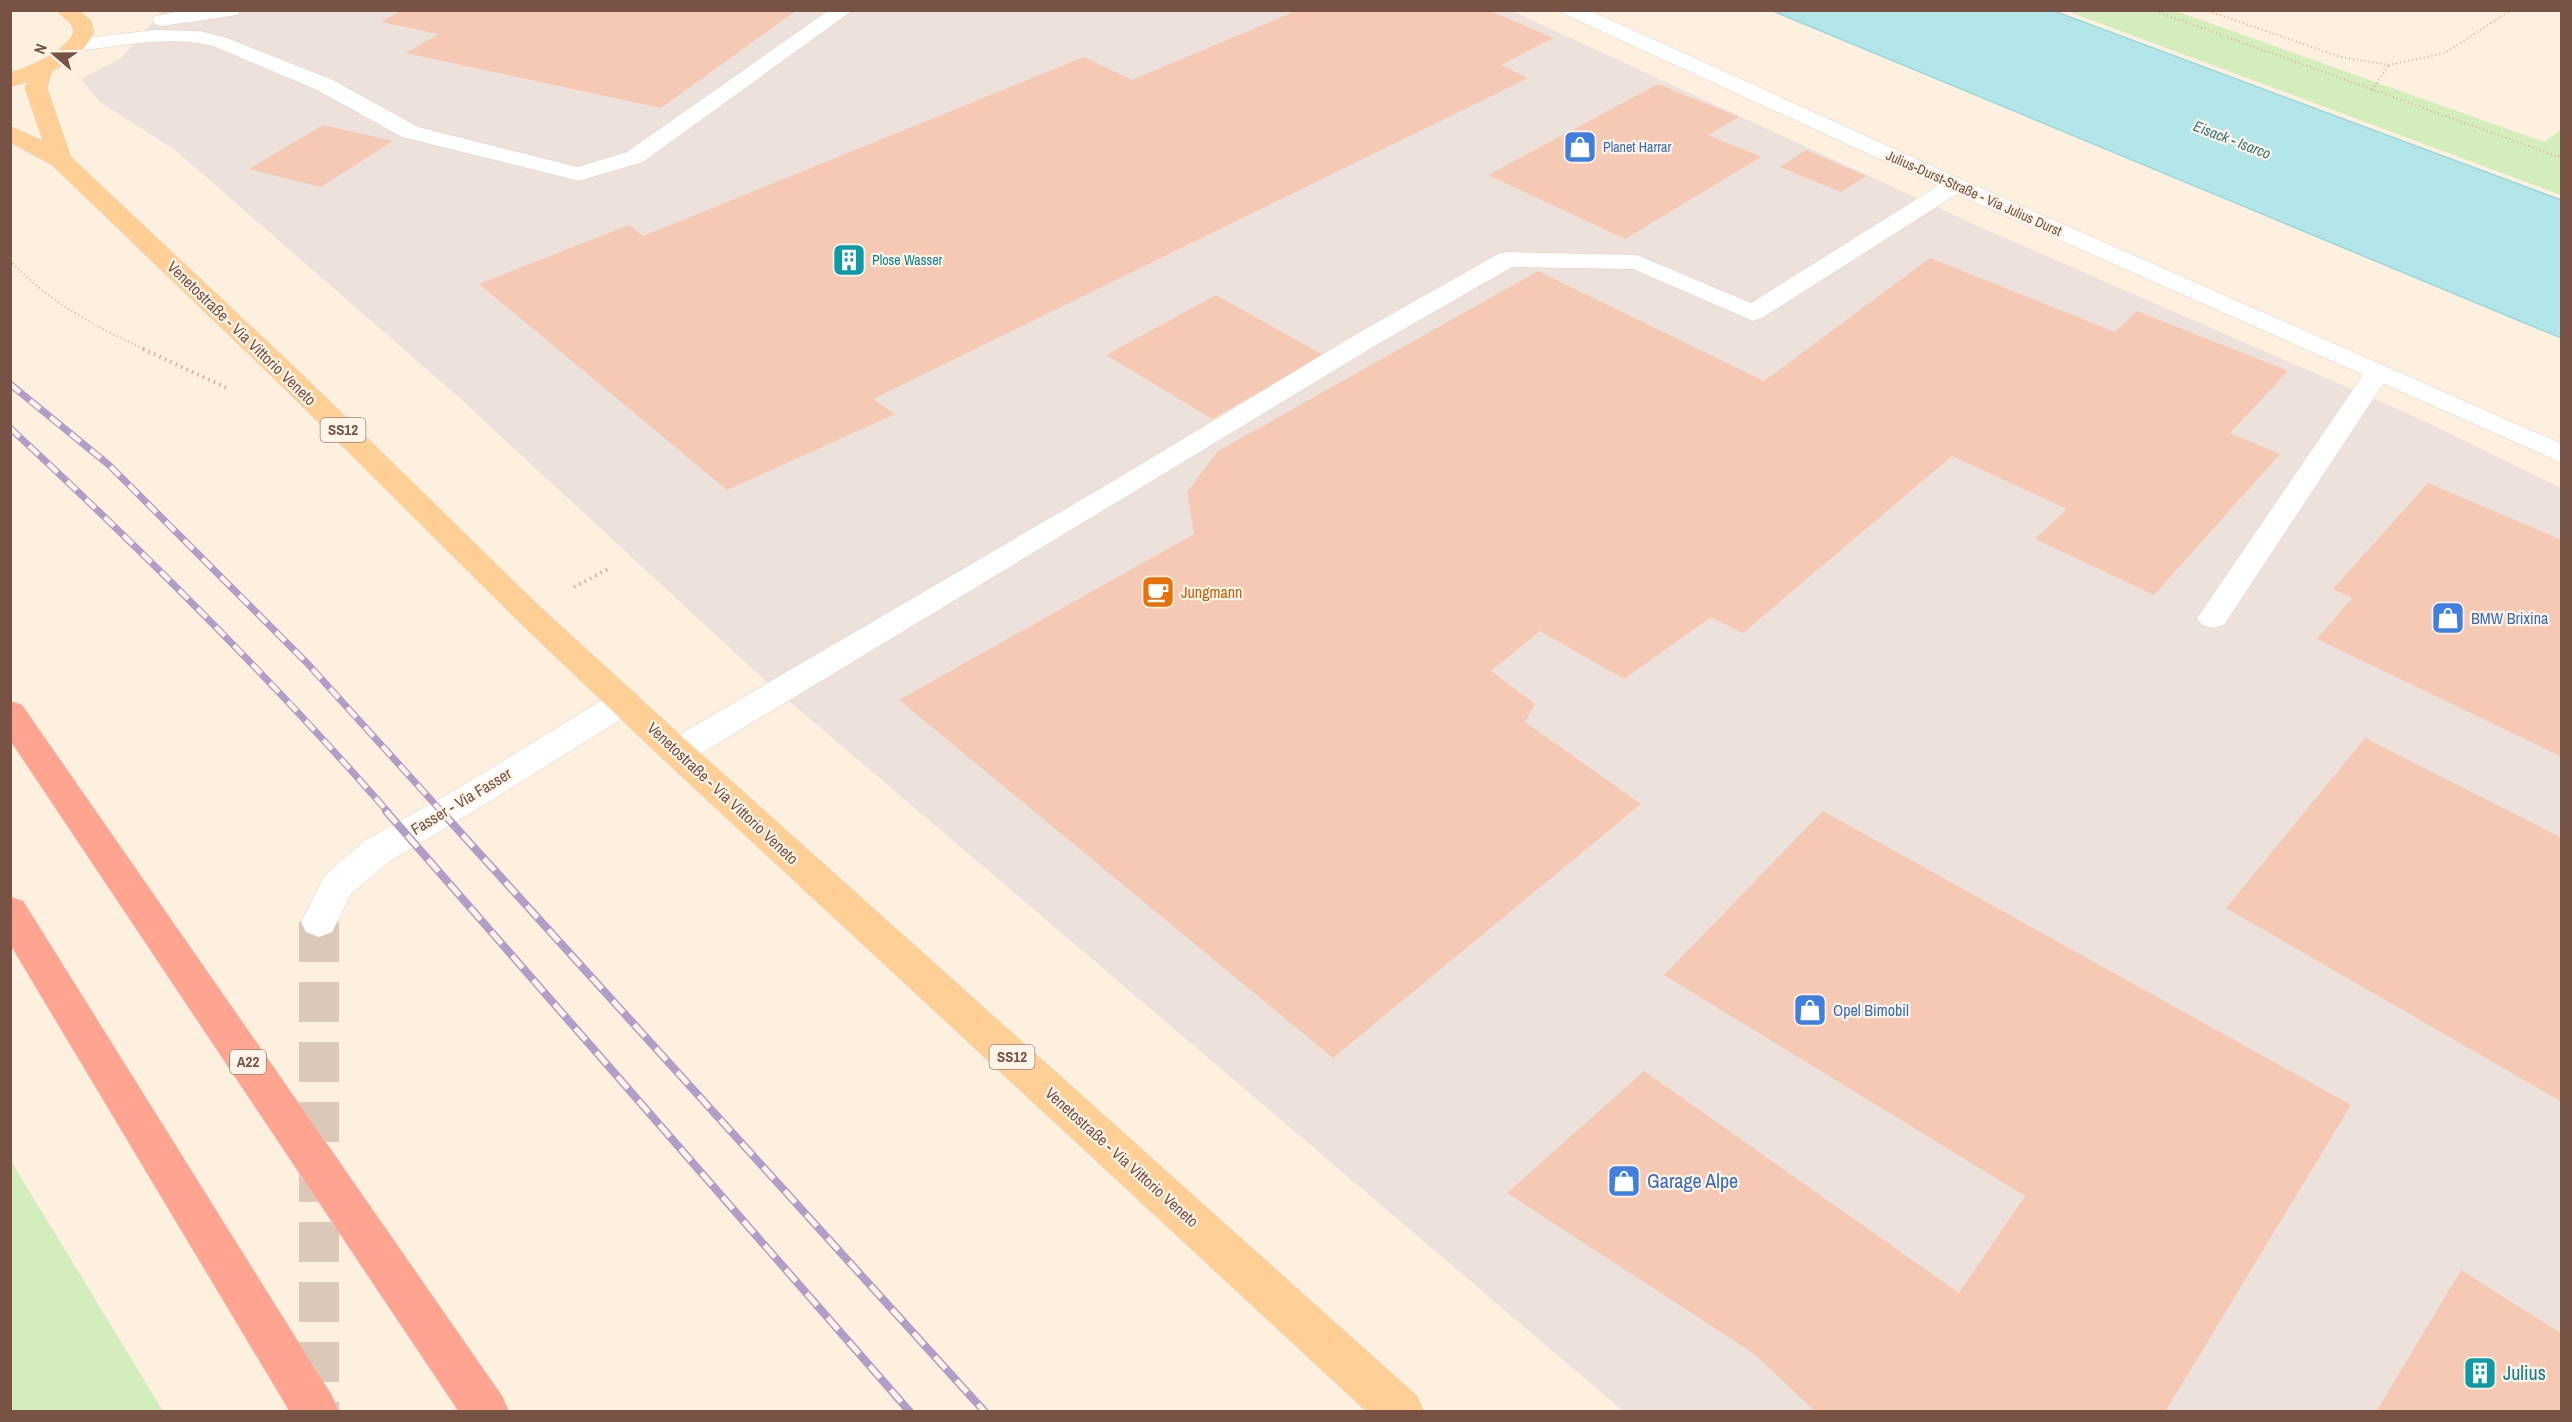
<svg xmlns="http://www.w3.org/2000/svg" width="2572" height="1422" font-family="'Archivo Narrow',sans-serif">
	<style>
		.industrial { fill: #ece2db }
		.green { fill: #d4edbd }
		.water { fill: #b2e6e9; stroke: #98d7dc; stroke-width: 1.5 }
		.building { fill: #f6c9b4 }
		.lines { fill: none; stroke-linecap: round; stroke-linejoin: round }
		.minor-tunnel { stroke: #dcc8b8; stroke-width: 40; stroke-dasharray: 40 20; stroke-linecap: butt }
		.service-casing { stroke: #e5cdbe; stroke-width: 1 }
		.minor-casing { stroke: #e5cdbe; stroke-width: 1 }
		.primary-casing { stroke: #ded5d2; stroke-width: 1 }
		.motorway-casing { stroke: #ded5d2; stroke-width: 1 }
		.path-far1 { stroke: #dbac98; stroke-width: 2; stroke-dasharray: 1 3; stroke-linecap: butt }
		.path { stroke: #dbac98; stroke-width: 4; stroke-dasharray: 1.5 4.5; stroke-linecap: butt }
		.service { fill: #fff; fill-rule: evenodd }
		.minor { fill: #fff; fill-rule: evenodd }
		.primary { fill: #ffcf95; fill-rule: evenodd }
		.motorway { fill: #fea490; fill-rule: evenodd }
		.rail-far1-casing { stroke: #b19ec8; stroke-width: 7 }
		.rail-casing { stroke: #b19ec8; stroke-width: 8 }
		.rail-far1 { stroke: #fff4e7; stroke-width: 4.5; stroke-dasharray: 13; stroke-linecap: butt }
		.rail { stroke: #fff4e7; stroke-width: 5; stroke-dasharray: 16; stroke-linecap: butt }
		.labels { text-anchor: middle; stroke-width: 4.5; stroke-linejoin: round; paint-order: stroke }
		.far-shop-label { font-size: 14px; fill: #366cbe; stroke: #fff4e7; text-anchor: start }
		.far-street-label { font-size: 14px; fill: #775245; stroke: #fff4e7 }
		.far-culture-label { font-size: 14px; fill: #0d838f; stroke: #fff4e7; text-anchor: start }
		.far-water-label { font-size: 15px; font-style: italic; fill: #37787e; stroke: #fff4e7 }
		.shield { fill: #fff4e7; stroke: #a08376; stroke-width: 1.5 }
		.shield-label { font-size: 15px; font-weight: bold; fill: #775245 }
		.street-label { font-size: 16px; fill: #775245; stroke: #fff4e7 }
		.food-label { font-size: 16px; fill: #c56008; stroke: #fff4e7; text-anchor: start }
		.shop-label { font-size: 16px; fill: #366cbe; stroke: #fff4e7; text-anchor: start }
		.near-shop-label { font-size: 20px; fill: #366cbe; stroke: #fff4e7; text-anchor: start }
		.near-culture-label { font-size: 20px; fill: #0d838f; stroke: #fff4e7; text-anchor: start }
	</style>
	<rect width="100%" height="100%" fill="#fef0df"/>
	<polygon class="industrial" points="156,10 1512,11 1980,227 2429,423 2561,488 2561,1411 1623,1411 769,684 455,394 175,150 100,102 81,79 121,58 160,14"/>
	<g class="green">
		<polygon points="2067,11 2176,11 2544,142 2561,130 2561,195"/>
		<polygon points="11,1161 163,1411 11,1411"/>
	</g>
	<polygon class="water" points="1773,11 2054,11 2561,200 2561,338"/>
	<g class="building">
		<polygon points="402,10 797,10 661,108 406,53 438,34 381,22"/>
		<polygon points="1298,10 1488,10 1553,38 1501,65 1528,78 873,399 895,414 727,490 479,284 629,225 643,236 1084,57 1132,80"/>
		<polygon points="1658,84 1739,117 1708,135 1761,157 1625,239 1488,175"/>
		<polygon points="323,125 393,141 321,187 249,169"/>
		<polygon points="1806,150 1866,176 1841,192 1780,167"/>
		<polygon points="1930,258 2115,332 2137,311 2288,371 2230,433 2280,454 2154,595 2035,539 2067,509 1952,456 1743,633 1711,617 1624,679 1540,631 1491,671 1535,704 1525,722 1641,804 1333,1058 899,700 1194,534 1187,492 1218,451 1538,271 1764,381"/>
		<polygon points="1216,295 1323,355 1212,419 1106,355"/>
		<polygon points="2428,483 2562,540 2562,757 2317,639 2352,598 2333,589"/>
		<polygon points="2365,738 2562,838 2562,1102 2226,908"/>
		<polygon points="1823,811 2351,1105 2165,1412 1816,1412 1753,1353 1507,1193 1644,1071 1959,1293 2025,1196 1664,975"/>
		<polygon points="2461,1270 2562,1334 2562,1412 2376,1412"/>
	</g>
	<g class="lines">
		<polyline class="minor-tunnel" points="319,922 319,1412"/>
		<g class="service-casing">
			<g id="service">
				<polygon points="186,10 241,10 238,14 231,16 162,26 155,24 152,20 155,16"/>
				<path d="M829,10H853L643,162L579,181L402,137L317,90L213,46C169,35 121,46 77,51L70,49L67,45L70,41L77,39L154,30L200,31L227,38L333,80L418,127L578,167L627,152Z"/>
				<polygon points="1955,178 1963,180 1967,185 1963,190 1762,318 1753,321 1633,269 1512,267 1378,344 689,761 677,764 665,761 660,752 665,743 1115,480 1360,332 1498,254 1507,252 1637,255 1751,303 1947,180"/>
				<polygon points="2378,364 2387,366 2391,372 2224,625 2213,628 2202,625 2197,618 2202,611 2369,366"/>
			</g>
		</g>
		<g class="minor-casing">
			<g id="minor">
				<polygon points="1561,10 1589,10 1963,180 2562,444 2562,463 1947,190 1564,14"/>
				<polygon points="624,690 636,694 640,702 636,710 481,807 390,861 351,894 332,932 319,937 306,932 301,922 325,875 364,841 457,789 612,694"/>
			</g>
		</g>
		<g class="primary-casing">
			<path id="primary" d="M56,10H79L91,21L94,32C85,51 71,62 52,71L47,88L71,157L306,378L537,604L689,743L1417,1396L1424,1412H1367L665,761L515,618L286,390L52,165L10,142V126L43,141L25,88L27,82L10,87V73C32,65 63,54 74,32L71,24Z"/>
		</g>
		<g class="motorway-casing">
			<g id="motorway">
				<polygon points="10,701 22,705 502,1396 509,1412 459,1412 10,740"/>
				<polygon points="10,897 23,901 332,1396 339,1412 290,1412 10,944"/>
			</g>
		</g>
		<g class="path-far1">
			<polyline points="2152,10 2562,158"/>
			<polyline points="2205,10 2341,57 2389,65 2445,53 2511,10"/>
			<polyline points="2372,90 2389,65"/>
			<path d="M10,260C46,301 98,328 146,350"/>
		</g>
		<g class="path">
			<polyline points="143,349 229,389"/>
			<polyline points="574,587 610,568"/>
		</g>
		<use href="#service" class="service"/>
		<use href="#minor" class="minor"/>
		<use href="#primary" class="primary"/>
		<use href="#motorway" class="motorway"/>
		<g class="rail-far1-casing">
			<g id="rail-far1">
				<polyline points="10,384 109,465 307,663 442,812"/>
				<path d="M10,428C142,550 270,677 388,812"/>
			</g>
		</g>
		<g class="rail-casing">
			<g id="rail">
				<polyline points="386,811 910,1412"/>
				<polyline points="441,811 985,1412"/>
			</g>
		</g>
		<use href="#rail-far1" class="rail-far1"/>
		<use href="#rail" class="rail"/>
	</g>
	<defs>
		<g id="shop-square" transform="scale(1.725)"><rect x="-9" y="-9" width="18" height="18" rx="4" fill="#3f7fe0" stroke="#fff4e7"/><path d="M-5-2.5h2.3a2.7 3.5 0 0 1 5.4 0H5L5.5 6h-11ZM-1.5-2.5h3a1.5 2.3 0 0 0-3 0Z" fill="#fff"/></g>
		<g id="building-square" transform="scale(1.725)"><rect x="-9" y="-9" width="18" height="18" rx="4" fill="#0f9aa8" stroke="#fff4e7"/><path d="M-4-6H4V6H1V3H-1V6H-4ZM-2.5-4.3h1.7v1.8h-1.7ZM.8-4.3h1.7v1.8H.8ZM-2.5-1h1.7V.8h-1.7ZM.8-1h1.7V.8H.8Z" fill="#fff"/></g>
		<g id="cafe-square" transform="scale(1.725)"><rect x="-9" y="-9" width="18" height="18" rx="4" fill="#e8710a" stroke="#fff4e7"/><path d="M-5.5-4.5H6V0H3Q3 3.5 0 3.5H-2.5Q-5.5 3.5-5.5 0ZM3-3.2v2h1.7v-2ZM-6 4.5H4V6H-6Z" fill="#fff"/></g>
	</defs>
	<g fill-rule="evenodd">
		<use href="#shop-square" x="1580" y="147"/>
		<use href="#building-square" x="849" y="260"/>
		<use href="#cafe-square" x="1158" y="592"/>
		<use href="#shop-square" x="2448" y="618"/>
		<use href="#shop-square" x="1810" y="1010"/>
		<use href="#shop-square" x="1624" y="1181"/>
		<use href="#building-square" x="2480" y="1373"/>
	</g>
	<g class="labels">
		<g class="far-shop-label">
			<text x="1603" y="152">Planet Harrar</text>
		</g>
		<g class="far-street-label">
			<text transform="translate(1974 193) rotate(24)" y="5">Julius-Durst-Straße - Via Julius Durst</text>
		</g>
		<g class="far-culture-label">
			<text x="872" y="265">Plose Wasser</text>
		</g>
		<g class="far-water-label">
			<text transform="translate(2232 140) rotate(21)" y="5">Eisack - Isarco</text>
		</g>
		<g class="shield">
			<rect x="320.5" y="418" width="45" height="24" rx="4.5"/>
			<rect x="989.5" y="1045" width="45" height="24" rx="4.5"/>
			<rect x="230" y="1050" width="36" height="24" rx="4.5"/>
		</g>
		<g class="shield-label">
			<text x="343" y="435">SS12</text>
			<text x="1012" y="1062">SS12</text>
			<text x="248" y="1067">A22</text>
		</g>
		<g class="street-label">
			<text transform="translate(242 333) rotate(44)" y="6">Venetostraße - Via Vittorio Veneto</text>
			<text transform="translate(723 793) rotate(43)" y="6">Venetostraße - Via Vittorio Veneto</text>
			<text transform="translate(461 801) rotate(-31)" y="6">Fasser - Via Fasser</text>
			<text transform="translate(1122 1157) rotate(42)" y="6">Venetostraße - Via Vittorio Veneto</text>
		</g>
		<g class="food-label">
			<text x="1181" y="598">Jungmann</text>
		</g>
		<g class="shop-label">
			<text x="2471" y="624">BMW Brixina</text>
			<text x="1833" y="1016">Opel Bimobil</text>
		</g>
		<g class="near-shop-label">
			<text x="1647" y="1188">Garage Alpe</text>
		</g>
		<g class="near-culture-label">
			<text x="2503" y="1380">Julius</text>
		</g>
	</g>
	<rect width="2572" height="1422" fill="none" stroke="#775245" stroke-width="24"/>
	<g transform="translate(54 54) rotate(290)" stroke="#fff4e7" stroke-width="4.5" paint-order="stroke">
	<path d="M0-4.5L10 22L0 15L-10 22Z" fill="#775245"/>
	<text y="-9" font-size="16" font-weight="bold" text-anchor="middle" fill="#775245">N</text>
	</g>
</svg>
